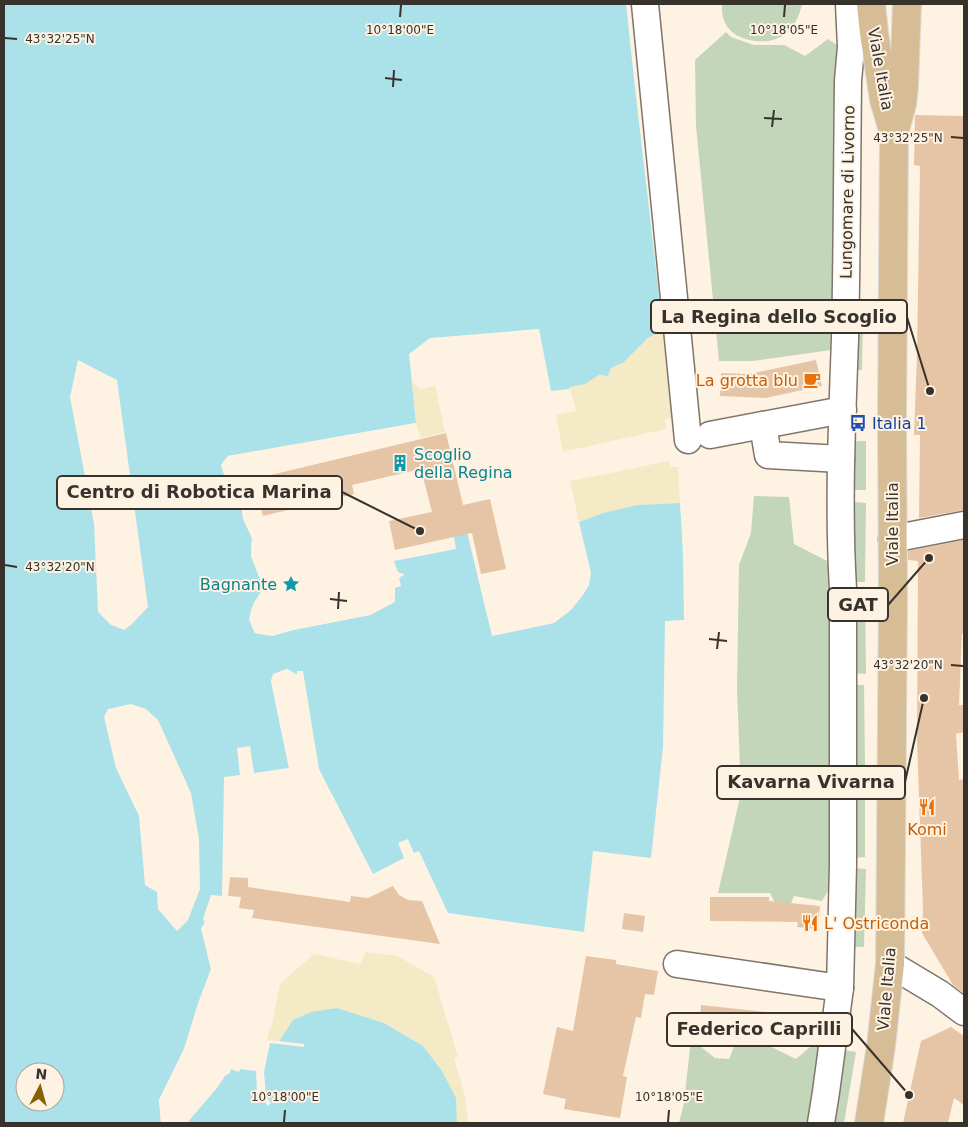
<svg xmlns="http://www.w3.org/2000/svg" width="968" height="1127" font-family="'DejaVu Sans',sans-serif">
	<style>
		.green { fill: #c4d6b9 }
		.sand { fill: #f4eac5 }
		.water { fill: #abe1e9; fill-rule: evenodd }
		.pier { fill: #fef2e3 }
		.building { fill: #e6c5a6 }
		.lines { fill: none; stroke-linecap: round; stroke-linejoin: round }
		.minor-casing { stroke: #817569; stroke-width: 29 }
		.major-casing { stroke: #dbdad9; stroke-width: 30 }
		.minor { stroke: #fff; stroke-width: 26 }
		.major { stroke: #d6bd95; stroke-width: 28 }
		.ticks { fill: none; stroke: #37322c; stroke-width: 2 }
		.labels { text-anchor: middle; stroke-width: 4; stroke-linejoin: round; paint-order: stroke }
		.street-label { font-size: 16px; fill: #37322c; stroke: #fef2e3 }
		.food-label { font-size: 16px; fill: #c56008; stroke: #fef2e3; text-anchor: end }
		.transit-label { font-size: 16px; fill: #164399; stroke: #fef2e3; text-anchor: start }
		.culture-label { font-size: 16px; fill: #0d838f; stroke: #fef2e3; text-anchor: start }
		.ticks-label { font-size: 12px; text-anchor: middle; fill: #37322c; stroke: #fef2e3; stroke-width: 4; stroke-linejoin: round; paint-order: stroke }
		.leader { fill: none; stroke: #37322c; stroke-width: 2 }
		.callout-dot { fill: #37322c; stroke: #fef2e3; stroke-width: 2 }
		.callout { fill: #fef2e3; stroke: #37322c; stroke-width: 2 }
		.callout-label { font-size: 18px; text-anchor: middle; font-weight: bold; fill: #37322c }
	</style>
	<rect width="100%" height="100%" fill="#fef2e3"/>
	<g class="green">
		<path d="M722,4H802C796,32 778,46 749,40C730,35 721,24 722,4Z"/>
		<polygon points="726,32 731,37 754,45 784,45 805,56 828,39 840,47 831,350 753,361 719,361 696,126 695,60"/>
		<polygon points="850,321 863,321 862,370 849,370"/>
		<rect x="853" y="441" width="13" height="49"/>
		<polygon points="754,496 789,497 794,544 835,565 834,881 822,901 794,896 787,913 775,903 770,893 718,893 741,793 737,690 739,565 751,533"/>
		<polygon points="852,502 866,503 865,582 851,582"/>
		<polygon points="852,594 865,594 866,674 853,673"/>
		<polygon points="852,685 864,685 865,765 852,765"/>
		<polygon points="852,778 865,778 865,857 852,858"/>
		<polygon points="852,868 866,869 864,947 850,947"/>
		<polygon points="823,1036 809,1123 679,1123 684,1103 691,1039 715,1058 729,1059 736,1042 767,1045 796,1059"/>
		<polygon points="843,1050 856,1052 844,1123 830,1123"/>
	</g>
	<g class="sand">
		<polygon points="663,330 673,417 665,420 666,429 563,452 556,415 576,411 570,387 585,384 599,375 606,376 611,368 624,362 648,338"/>
		<polygon points="412,382 420,389 435,386 445,432 421,438 416,423"/>
		<polygon points="669,461 671,467 678,467 680,503 638,505 603,513 579,522 570,481"/>
		<polygon points="366,952 397,956 434,977 458,1057 454,1058 465,1097 468,1123 457,1123 456,1098 442,1071 423,1046 384,1023 337,1008 311,1012 293,1020 279,1041 267,1040 269,1030 271,1029 280,984 314,954 360,964"/>
	</g>
	<g class="water">
		<path d="M4,4H626L635,88L663,330L648,338L624,362L611,368L608,376L599,375L585,384L570,387L569,389L551,391L539,329L430,338L409,354L416,423L228,456L221,465L226,480L240,495L243,518L252,538L251,556L263,587C259,597 248,609 250,621C251,625 253,629 255,633L273,636L293,630L370,615L395,602V588L401,586L399,578L404,575V574L398,572L394,561L456,549L453,531L466,528L492,636L554,623L571,610L583,595L589,585L591,573L579,522L603,513L638,505L680,503L683,554L684,620L665,621L663,747L651,858L593,851L584,932L448,913L419,851L414,853L408,839L398,843L404,858L373,874L319,769L303,671H297V673L296,674L287,669L274,674L271,681L289,768L254,773L250,746L237,748L240,775L224,777L222,896L211,895L203,919L205,922L202,929L211,969L198,1003L184,1049L159,1100L161,1123H4ZM25,1072H55V1102H25Z"/>
		<polygon points="337,1008 384,1023 423,1046 442,1071 456,1098 457,1123 187,1123 217,1088 225,1076 230,1073 231,1069 239,1072 240,1069 256,1071 257,1092 268,1106 271,1103 266,1096 264,1072 270,1043 304,1047 304,1044 279,1041 293,1020 311,1012"/>
	</g>
	<g class="pier">
		<polygon points="78,360 117,380 148,607 132,624 124,630 111,625 98,612 94,524 70,397"/>
		<polygon points="416,423 416,426 229,458 224,465 228,478 243,494 245,518 254,538 253,556 266,586 262,597 256,603 252,619 256,630 272,633 274,636 255,633 249,619 254,602 260,596 263,587 251,556 252,538 243,519 240,495 226,480 221,465 228,456"/>
		<polygon points="392,590 395,593 395,601 370,615 293,630 293,628 369,613 393,600"/>
		<polygon points="287,669 296,674 296,676 287,672 275,676 274,681 291,767 289,768 271,681 273,674"/>
		<polygon points="131,704 146,709 158,720 191,793 199,839 200,889 188,920 177,931 158,909 157,892 145,885 139,816 116,768 104,717 108,709"/>
		<polygon points="205,922 207,923 204,930 214,970 201,1004 186,1050 161,1100 163,1123 161,1123 159,1100 184,1049 211,969 201,929"/>
	</g>
	<g class="building">
		<polygon points="915,115 964,116 964,510 919,518 920,435 914,435 917,354 920,166 914,165"/>
		<polygon points="816,360 822,386 765,398 720,396 721,373 749,374"/>
		<polygon points="446,433 463,505 490,499 506,569 481,574 472,533 395,550 389,521 432,512 421,469 352,485 354,494 263,516 254,479"/>
		<polygon points="964,540 964,633 962,634 959,705 964,705 964,732 956,734 959,780 964,779 964,993 953,985 922,933 923,910 917,740 918,561 908,560 908,551"/>
		<polygon points="230,877 248,878 248,887 350,902 351,896 368,898 393,886 399,895 408,900 422,901 440,944 252,918 254,910 239,908 241,897 228,896"/>
		<polygon points="710,897 769,897 769,901 820,906 818,929 797,927 798,922 710,921"/>
		<polygon points="624,913 645,916 643,932 622,929"/>
		<polygon points="586,956 616,960 616,964 658,971 654,995 645,994 641,1018 636,1017 623,1076 627,1077 620,1118 564,1109 566,1099 543,1094 557,1027 573,1031"/>
		<polygon points="701,1005 811,1017 808,1043 699,1030"/>
		<polygon points="951,1027 964,1036 964,1105 954,1098 948,1123 903,1123 921,1041"/>
	</g>
	<g class="lines">
		<g class="minor-casing">
			<g id="minor">
				<polyline points="645,4 688,440"/>
				<polyline points="763,425 768,455 841,459"/>
				<polyline points="710,435 843,410"/>
				<polyline points="892,539 964,525"/>
				<polyline points="677,964 840,988"/>
				<polyline points="890,964 940,994 964,1012"/>
				<path d="M821,1123L826,1092L840,988L843,865V589C838,506 842,422 845,339C847,253 847,167 848,81L851,47L849,4"/>
			</g>
		</g>
		<g class="major-casing">
			<g id="major">
				<polyline points="871,4 874,33 884,100 893,130"/>
				<polyline points="869,1123 881,1046 890,964 893,598 892,422 894,133 902,104 904,87 907,4"/>
			</g>
		</g>
		<use href="#minor" class="minor"/>
		<use href="#major" class="major"/>
	</g>
	<path class="ticks" d="M400,17L401,5M784,17L785,5M5,38L17,39M385,78L402,80M393,87L394,70M764,118L782,119M772,127L774,110M951,137L963,138M5,565L17,567M330,599L347,601M338,609L339,592M709,639L727,641M717,649L719,632M951,665L963,666M284,1122L285,1110M668,1122L669,1110"/>
	<defs>
		<g id="cafe-bare" transform="scale(1.35)"><path d="M-5.5-4.5H6V0H3Q3 3.5 0 3.5H-2.5Q-5.5 3.5-5.5 0ZM3-3.2v2h1.7v-2ZM-6 4.5H4V6H-6Z" fill="#e8710a" stroke="#fef2e3" stroke-width="2.5" paint-order="stroke"/></g>
		<g id="bus-bare" transform="scale(1.35)"><path d="M-5-6H5V4H4V6H2V4H-2V6H-4V4H-5ZM-3.5-4V0h7V-4ZM-3.5 1.2v1.5H-2V1.2ZM2 1.2v1.5H3.5V1.2Z" fill="#1a4fb4" stroke="#fef2e3" stroke-width="2.5" paint-order="stroke"/></g>
		<g id="building-bare" transform="scale(1.35)"><path d="M-4-6H4V6H1V3H-1V6H-4ZM-2.5-4.3h1.7v1.8h-1.7ZM.8-4.3h1.7v1.8H.8ZM-2.5-1h1.7V.8h-1.7ZM.8-1h1.7V.8H.8Z" fill="#0f9aa8" stroke="#fef2e3" stroke-width="2.5" paint-order="stroke"/></g>
		<g id="sight-bare" transform="scale(1.35)"><path d="M0-6L1.8-2.2L6-1.7L2.9 1.2L3.7 5.4L0 3.3L-3.7 5.4L-2.9 1.2L-6-1.7L-1.8-2.2Z" fill="#0f9aa8" stroke="#fef2e3" stroke-width="2.5" paint-order="stroke"/></g>
		<g id="restaurant-bare" transform="scale(1.35)"><path d="M-5-6h1v4h1v-4h1v4h1v-4h1v5L-1.5 .5V6h-2V.5L-5-1ZM5-6V6H3V1.5H1.5Q1.5-4 5-6Z" fill="#e8710a" stroke="#fef2e3" stroke-width="2.5" paint-order="stroke"/></g>
	</defs>
	<g fill-rule="evenodd">
		<use href="#cafe-bare" x="812" y="380"/>
		<use href="#bus-bare" x="858" y="423"/>
		<use href="#building-bare" x="400" y="463"/>
		<use href="#sight-bare" x="291" y="584"/>
		<use href="#restaurant-bare" x="927" y="807"/>
		<use href="#restaurant-bare" x="810" y="923"/>
	</g>
	<g class="labels">
		<g class="street-label">
			<text transform="translate(881 69) rotate(80)" y="6">Viale Italia</text>
			<text transform="translate(847 192) rotate(-89)" y="6">Lungomare di Livorno</text>
			<text transform="translate(892 524) rotate(-90)" y="6">Viale Italia</text>
			<text transform="translate(886 989) rotate(-85)" y="6">Viale Italia</text>
		</g>
		<g class="food-label">
			<text x="798" y="386">La grotta blu</text>
			<text x="927" y="835" text-anchor="middle">Komi</text>
			<text x="824" y="929" text-anchor="start">L' Ostriconda</text>
		</g>
		<g class="transit-label">
			<text x="872" y="429">Italia 1</text>
		</g>
		<g class="culture-label">
			<text x="414" y="460">Scoglio<tspan x="414" dy="18">della Regina</tspan></text>
			<text x="277" y="590" text-anchor="end">Bagnante</text>
		</g>
	</g>
	<g class="ticks-label">
		<text x="400" y="34">10°18'00"E</text>
		<text x="784" y="34">10°18'05"E</text>
		<text x="60" y="43">43°32'25"N</text>
		<text x="908" y="142">43°32'25"N</text>
		<text x="60" y="571">43°32'20"N</text>
		<text x="908" y="669">43°32'20"N</text>
		<text x="285" y="1101">10°18'00"E</text>
		<text x="669" y="1101">10°18'05"E</text>
	</g>
	<path class="leader" d="M930 391L907 317M420 531L342 492M929 558L888 605M924 698L905 782M909 1095L852 1029"/>
	<g class="callout-dot">
		<circle cx="930" cy="391" r="5"/>
		<circle cx="420" cy="531" r="5"/>
		<circle cx="929" cy="558" r="5"/>
		<circle cx="924" cy="698" r="5"/>
		<circle cx="909" cy="1095" r="5"/>
	</g>
	<g class="callout">
		<rect x="651" y="300" width="256" height="33" rx="5"/>
		<rect x="57" y="476" width="285" height="33" rx="5"/>
		<rect x="828" y="588" width="60" height="33" rx="5"/>
		<rect x="717" y="766" width="188" height="33" rx="5"/>
		<rect x="667" y="1013" width="185" height="33" rx="5"/>
	</g>
	<g class="callout-label">
		<text x="779" y="323">La Regina dello Scoglio</text>
		<text x="199" y="498">Centro di Robotica Marina</text>
		<text x="858" y="611">GAT</text>
		<text x="811" y="788">Kavarna Vivarna</text>
		<text x="759" y="1035">Federico Caprilli</text>
	</g>
	<rect width="968" height="1127" fill="none" stroke="#37322c" stroke-width="10"/>
	<g transform="translate(40 1087) rotate(6)"><circle r="24" fill="#fef2e3" stroke="#aea59a"/>
	<path d="M0-4L9 19L0 12L-9 19Z" fill="#8a6100"/>
	<text y="-8" font-size="14" font-weight="bold" text-anchor="middle" fill="#37322c">N</text>
	</g>
</svg>
